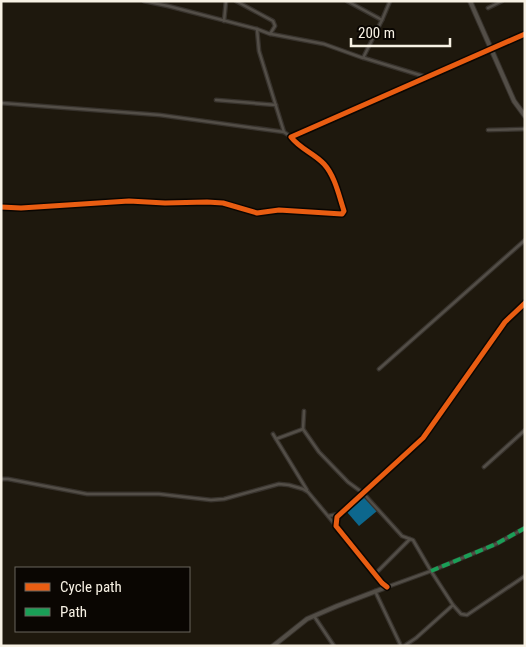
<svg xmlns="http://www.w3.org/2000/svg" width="526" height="647" font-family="'Roboto Condensed',sans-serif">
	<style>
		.water { fill: #0d678d }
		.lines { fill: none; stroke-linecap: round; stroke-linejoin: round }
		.street-casing { stroke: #37322c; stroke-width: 5 }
		.secondary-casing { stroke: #37322c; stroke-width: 6 }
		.street { stroke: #534e47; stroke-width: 2.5 }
		.secondary { stroke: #534e47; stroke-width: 4 }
		.quiet { stroke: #1a9f57; stroke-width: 4; stroke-dasharray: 8 4; stroke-linecap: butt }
		.cycleway-casing { stroke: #0a0602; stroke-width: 8 }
		.cycleway { stroke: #e95d12; stroke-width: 5 }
	</style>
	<rect width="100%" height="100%" fill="#1e180d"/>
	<polygon class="water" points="365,497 377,511 359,526 347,512"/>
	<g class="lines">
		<g class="street-casing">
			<g id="street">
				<polyline points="144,1 168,6 257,29 270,34 275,26 273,21 236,1"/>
				<polyline points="347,1 382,20"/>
				<polyline points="488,8 502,1"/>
				<polyline points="224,21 226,1"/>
				<polyline points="257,29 259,51 284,132"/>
				<polyline points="271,34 324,44 363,58 382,20 390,1"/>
				<polyline points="364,58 423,76"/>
				<polyline points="216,100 276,105"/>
				<polyline points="1,103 160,115 284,132 291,137"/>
				<polyline points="488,130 525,129"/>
				<path d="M1,207L21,208L129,201L165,203L207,202L223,203L257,213L279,210L342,214L344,211C339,196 335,176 324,164C314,153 300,149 291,137L525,34"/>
				<polyline points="379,369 525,240"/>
				<polyline points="304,411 303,429 319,452 348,482 363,493 402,536 410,539"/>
				<polyline points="303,429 276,439 307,490"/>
				<polyline points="273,434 276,439"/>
				<polyline points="484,467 525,430"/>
				<polyline points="1,479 8,479 87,494 159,494 211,500 224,499 279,484 289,485 303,489 308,492 328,516"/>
				<polyline points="336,526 328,516 339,514"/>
				<polyline points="375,574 410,539 413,540 431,571 496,544 525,528"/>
				<polyline points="387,587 431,571 453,605"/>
				<polyline points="375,591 401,646"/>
				<polyline points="314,616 334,646"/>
				<polyline points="404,646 416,638 453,605 461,614 467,615 525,576"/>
			</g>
		</g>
		<g class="secondary-casing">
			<g id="secondary">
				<polyline points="470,1 514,101 525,116"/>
				<polyline points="387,587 382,583 336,526 337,517 423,438 505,322 525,303"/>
				<polyline points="273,646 307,619 337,606 387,587"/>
			</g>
		</g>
		<use href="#street" class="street"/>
		<use href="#secondary" class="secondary"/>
		<polyline class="quiet" points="431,571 496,544 525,528"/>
		<g class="cycleway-casing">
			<g id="cycleway">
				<path d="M1,207L21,208L129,201L165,203L207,202L223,203L257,213L279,210L342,214L344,211C339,196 335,176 324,164C314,153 300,149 291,137L525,34"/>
				<polyline points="387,587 382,583 336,526 337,517 423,438 505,322 525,303"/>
			</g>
		</g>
		<use href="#cycleway" class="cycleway"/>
	</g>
	<rect width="526" height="647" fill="none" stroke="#f7f1e4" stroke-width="5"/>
	<rect x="15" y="567" width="175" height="65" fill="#0a0602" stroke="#69645c"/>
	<rect x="25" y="583" width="25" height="8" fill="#e95d12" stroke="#69645c"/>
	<text x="60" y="592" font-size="15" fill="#f7f1e4">Cycle path</text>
	<rect x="25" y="608" width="25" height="8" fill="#1a9f57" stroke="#69645c"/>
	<text x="60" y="617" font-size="15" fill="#f7f1e4">Path</text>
	<path d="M351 38v8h99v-8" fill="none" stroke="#f7f1e4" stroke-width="2.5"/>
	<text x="358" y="38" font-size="15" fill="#f7f1e4" stroke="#0a0602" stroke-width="4" paint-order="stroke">200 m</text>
</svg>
